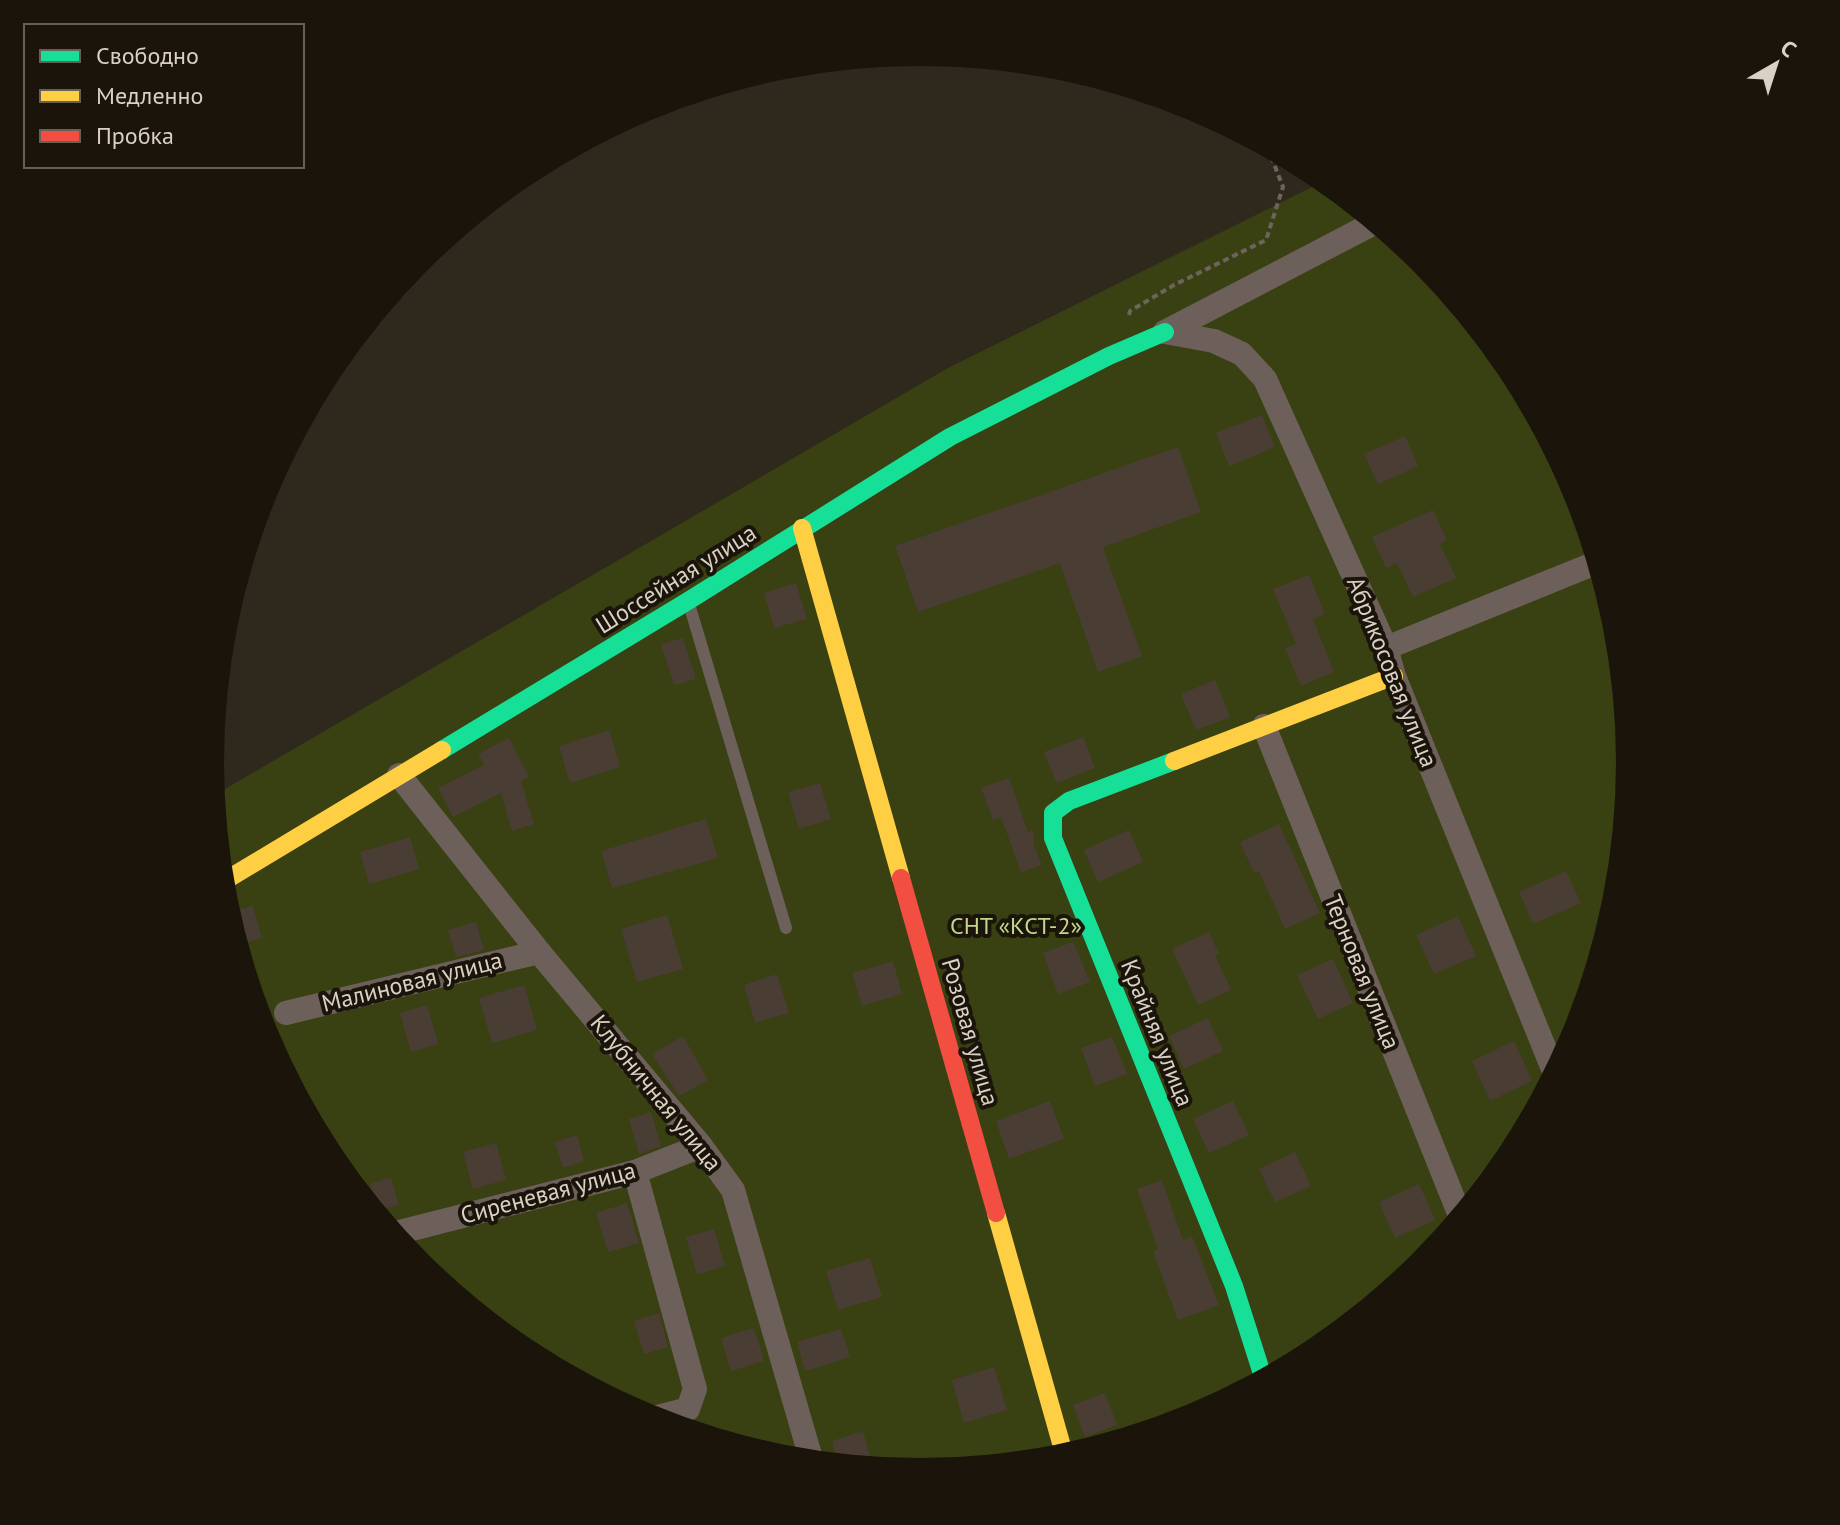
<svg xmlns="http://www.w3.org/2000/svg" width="1840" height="1525" font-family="'PT Sans',sans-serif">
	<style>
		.green { fill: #394112 }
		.building { fill: #4a3d34 }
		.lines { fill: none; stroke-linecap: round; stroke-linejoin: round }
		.path { stroke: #6e645e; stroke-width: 4; stroke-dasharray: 6 4; stroke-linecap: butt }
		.lane { stroke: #6d5f5a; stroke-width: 12 }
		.street { stroke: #6d5f5a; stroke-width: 24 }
		.fast { stroke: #16e098; stroke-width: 18 }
		.slow { stroke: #ffcf43; stroke-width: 18 }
		.jam { stroke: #f24e42; stroke-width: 18 }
		.labels { text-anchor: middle; stroke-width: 8; stroke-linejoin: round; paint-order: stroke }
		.street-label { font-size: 24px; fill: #dad1c5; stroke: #1a140b }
		.park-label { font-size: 24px; fill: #c2d787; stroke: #1a140b }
	</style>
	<rect width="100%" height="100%" fill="#2f281d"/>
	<polygon class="green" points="1309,169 1423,260 1511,368 1577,491 1617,624 1630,763 1617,902 1576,1035 1510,1158 1422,1265 1314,1354 1191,1419 1058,1459 920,1473 781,1459 648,1419 525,1353 417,1265 329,1157 263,1034 223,901 213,796 948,368 1316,185"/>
	<g class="building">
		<polygon points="1262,415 1275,447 1229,466 1216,433"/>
		<polygon points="1405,436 1418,466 1378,484 1364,454"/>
		<polygon points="1178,447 1201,512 1103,547 1142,656 1098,672 1060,563 918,612 895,546"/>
		<polygon points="1433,510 1447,540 1440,544 1456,578 1413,597 1397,563 1386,568 1372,537"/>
		<polygon points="1309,575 1325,614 1313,619 1334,672 1301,686 1285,648 1296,644 1273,589"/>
		<polygon points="796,583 807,619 774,628 764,593"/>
		<polygon points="683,638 696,679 674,685 661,644"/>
		<polygon points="1215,680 1230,717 1196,730 1181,694"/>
		<polygon points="609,730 620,767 570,783 559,746"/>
		<polygon points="1083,737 1095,768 1057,783 1044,752"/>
		<polygon points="509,738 529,777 521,781 534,824 512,831 501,793 453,817 438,788 484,765 478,754"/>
		<polygon points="1009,778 1028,832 1033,830 1034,845 1042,865 1021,872 1001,817 993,820 981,788"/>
		<polygon points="820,783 831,819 799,829 788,792"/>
		<polygon points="706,819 718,858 612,888 601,851"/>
		<polygon points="1279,824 1320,913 1285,929 1259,871 1254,873 1240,842"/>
		<polygon points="1129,830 1143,862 1098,882 1084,850"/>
		<polygon points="410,837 419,869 369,884 360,852"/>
		<polygon points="1566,871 1581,903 1533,924 1519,892"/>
		<polygon points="253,906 262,938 237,945 227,913"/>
		<polygon points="667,915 683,969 637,982 621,929"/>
		<polygon points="1458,916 1476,956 1434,974 1416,935"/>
		<polygon points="476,922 484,950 456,957 448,930"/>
		<polygon points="1209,932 1219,954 1215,955 1231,990 1198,1005 1172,949"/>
		<polygon points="1073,942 1090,982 1058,994 1043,953"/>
		<polygon points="1333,959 1353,1003 1318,1019 1297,975"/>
		<polygon points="893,961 902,994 862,1006 852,973"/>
		<polygon points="777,974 789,1013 755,1023 744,985"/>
		<polygon points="524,985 537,1030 492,1043 479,998"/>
		<polygon points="427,1005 438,1044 411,1052 400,1013"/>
		<polygon points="1208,1018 1223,1051 1184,1069 1169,1036"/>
		<polygon points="683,1036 708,1080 679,1096 652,1054"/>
		<polygon points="1112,1037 1127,1074 1095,1086 1081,1048"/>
		<polygon points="1514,1041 1532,1081 1490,1101 1472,1061"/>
		<polygon points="1050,1101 1064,1139 1009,1159 996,1121"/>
		<polygon points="1233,1101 1249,1135 1209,1153 1193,1119"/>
		<polygon points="651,1112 661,1146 639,1154 629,1119"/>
		<polygon points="577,1135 584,1161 563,1168 555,1142"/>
		<polygon points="496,1143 506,1180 473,1189 463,1152"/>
		<polygon points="1295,1152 1311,1186 1275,1202 1259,1169"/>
		<polygon points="391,1177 399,1205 378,1211 370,1184"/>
		<polygon points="1162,1180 1183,1240 1192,1236 1219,1305 1178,1320 1153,1251 1158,1249 1137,1189"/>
		<polygon points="1419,1184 1435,1220 1395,1238 1379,1202"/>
		<polygon points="627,1203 639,1243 608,1252 596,1213"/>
		<polygon points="714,1229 725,1266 697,1275 686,1237"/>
		<polygon points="870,1258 882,1297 838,1310 826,1271"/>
		<polygon points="659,1313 668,1347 644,1354 634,1321"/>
		<polygon points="754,1328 764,1361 731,1371 721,1338"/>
		<polygon points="841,1329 850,1357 805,1371 797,1342"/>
		<polygon points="994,1367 1007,1410 964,1423 952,1380"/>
		<polygon points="1105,1393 1117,1425 1085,1437 1073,1405"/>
		<polygon points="863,1431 871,1459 848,1466 839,1465 832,1441"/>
	</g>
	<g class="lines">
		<polyline class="path" points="1129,315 1130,311 1174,285 1266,240 1283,187 1267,146"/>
		<polyline class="lane" points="689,604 786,928"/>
		<g class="street">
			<polyline points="1165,332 1214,341 1242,354 1265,379 1386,648 1394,676 1555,1074"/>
			<polyline points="1165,332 1376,222"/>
			<polyline points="1386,648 1598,562"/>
			<polyline points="1264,726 1461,1218"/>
			<polyline points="399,775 539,952 701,1146 733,1190 812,1462"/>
			<polyline points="286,1013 539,952"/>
			<polyline points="635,1172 695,1389 688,1409 649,1419"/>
			<polyline points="392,1234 635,1172 701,1146"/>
		</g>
		<g class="fast">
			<polyline points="442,750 688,601 950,437 1109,356 1165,332"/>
			<polyline points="1174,761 1069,801 1053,813 1053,838 1234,1286 1264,1380"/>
		</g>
		<g class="slow">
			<polyline points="802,528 901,878"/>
			<polyline points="1174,761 1394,676"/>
			<polyline points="221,883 442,750"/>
			<polyline points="996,1213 1065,1457"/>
		</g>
		<polyline class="jam" points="901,878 996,1213"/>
	</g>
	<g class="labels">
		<g class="street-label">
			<text transform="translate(676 579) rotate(-32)" y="8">Шоссейная улица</text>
			<text transform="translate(1392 672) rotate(68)" y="8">Абрикосовая улица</text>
			<text transform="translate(1362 972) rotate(68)" y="8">Терновая улица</text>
			<text transform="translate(412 982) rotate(-14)" y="8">Малиновая улица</text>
			<text transform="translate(970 1032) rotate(74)" y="8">Розовая улица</text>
			<text transform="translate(1157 1033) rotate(68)" y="8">Крайняя улица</text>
			<text transform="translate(656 1093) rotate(51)" y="8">Клубничная улица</text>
			<text transform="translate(548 1193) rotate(-15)" y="8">Сиреневая улица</text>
		</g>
		<g class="park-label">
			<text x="1016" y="934">СНТ «КСТ-2»</text>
		</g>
	</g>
	<path d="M0 0H1840V1525H0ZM224 762a696 696 0 1 1 1392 0a696 696 0 1 1-1392 0Z" fill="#1a140b" fill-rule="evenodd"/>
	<rect x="24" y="24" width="280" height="144" fill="#1a140b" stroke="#676055" stroke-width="2"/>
	<rect x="40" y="50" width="40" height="12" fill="#16e098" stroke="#676055" stroke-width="2"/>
	<text x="96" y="64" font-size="24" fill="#dad1c5">Свободно</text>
	<rect x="40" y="90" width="40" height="12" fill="#ffcf43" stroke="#676055" stroke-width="2"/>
	<text x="96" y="104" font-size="24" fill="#dad1c5">Медленно</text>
	<rect x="40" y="130" width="40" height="12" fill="#f24e42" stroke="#676055" stroke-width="2"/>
	<text x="96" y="144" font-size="24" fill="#dad1c5">Пробка</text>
	<g transform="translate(1776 64) rotate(39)" stroke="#1a140b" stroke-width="6" paint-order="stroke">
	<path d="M0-6L14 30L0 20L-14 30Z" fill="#dad1c5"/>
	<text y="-12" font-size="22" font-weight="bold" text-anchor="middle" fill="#dad1c5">С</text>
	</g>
</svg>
